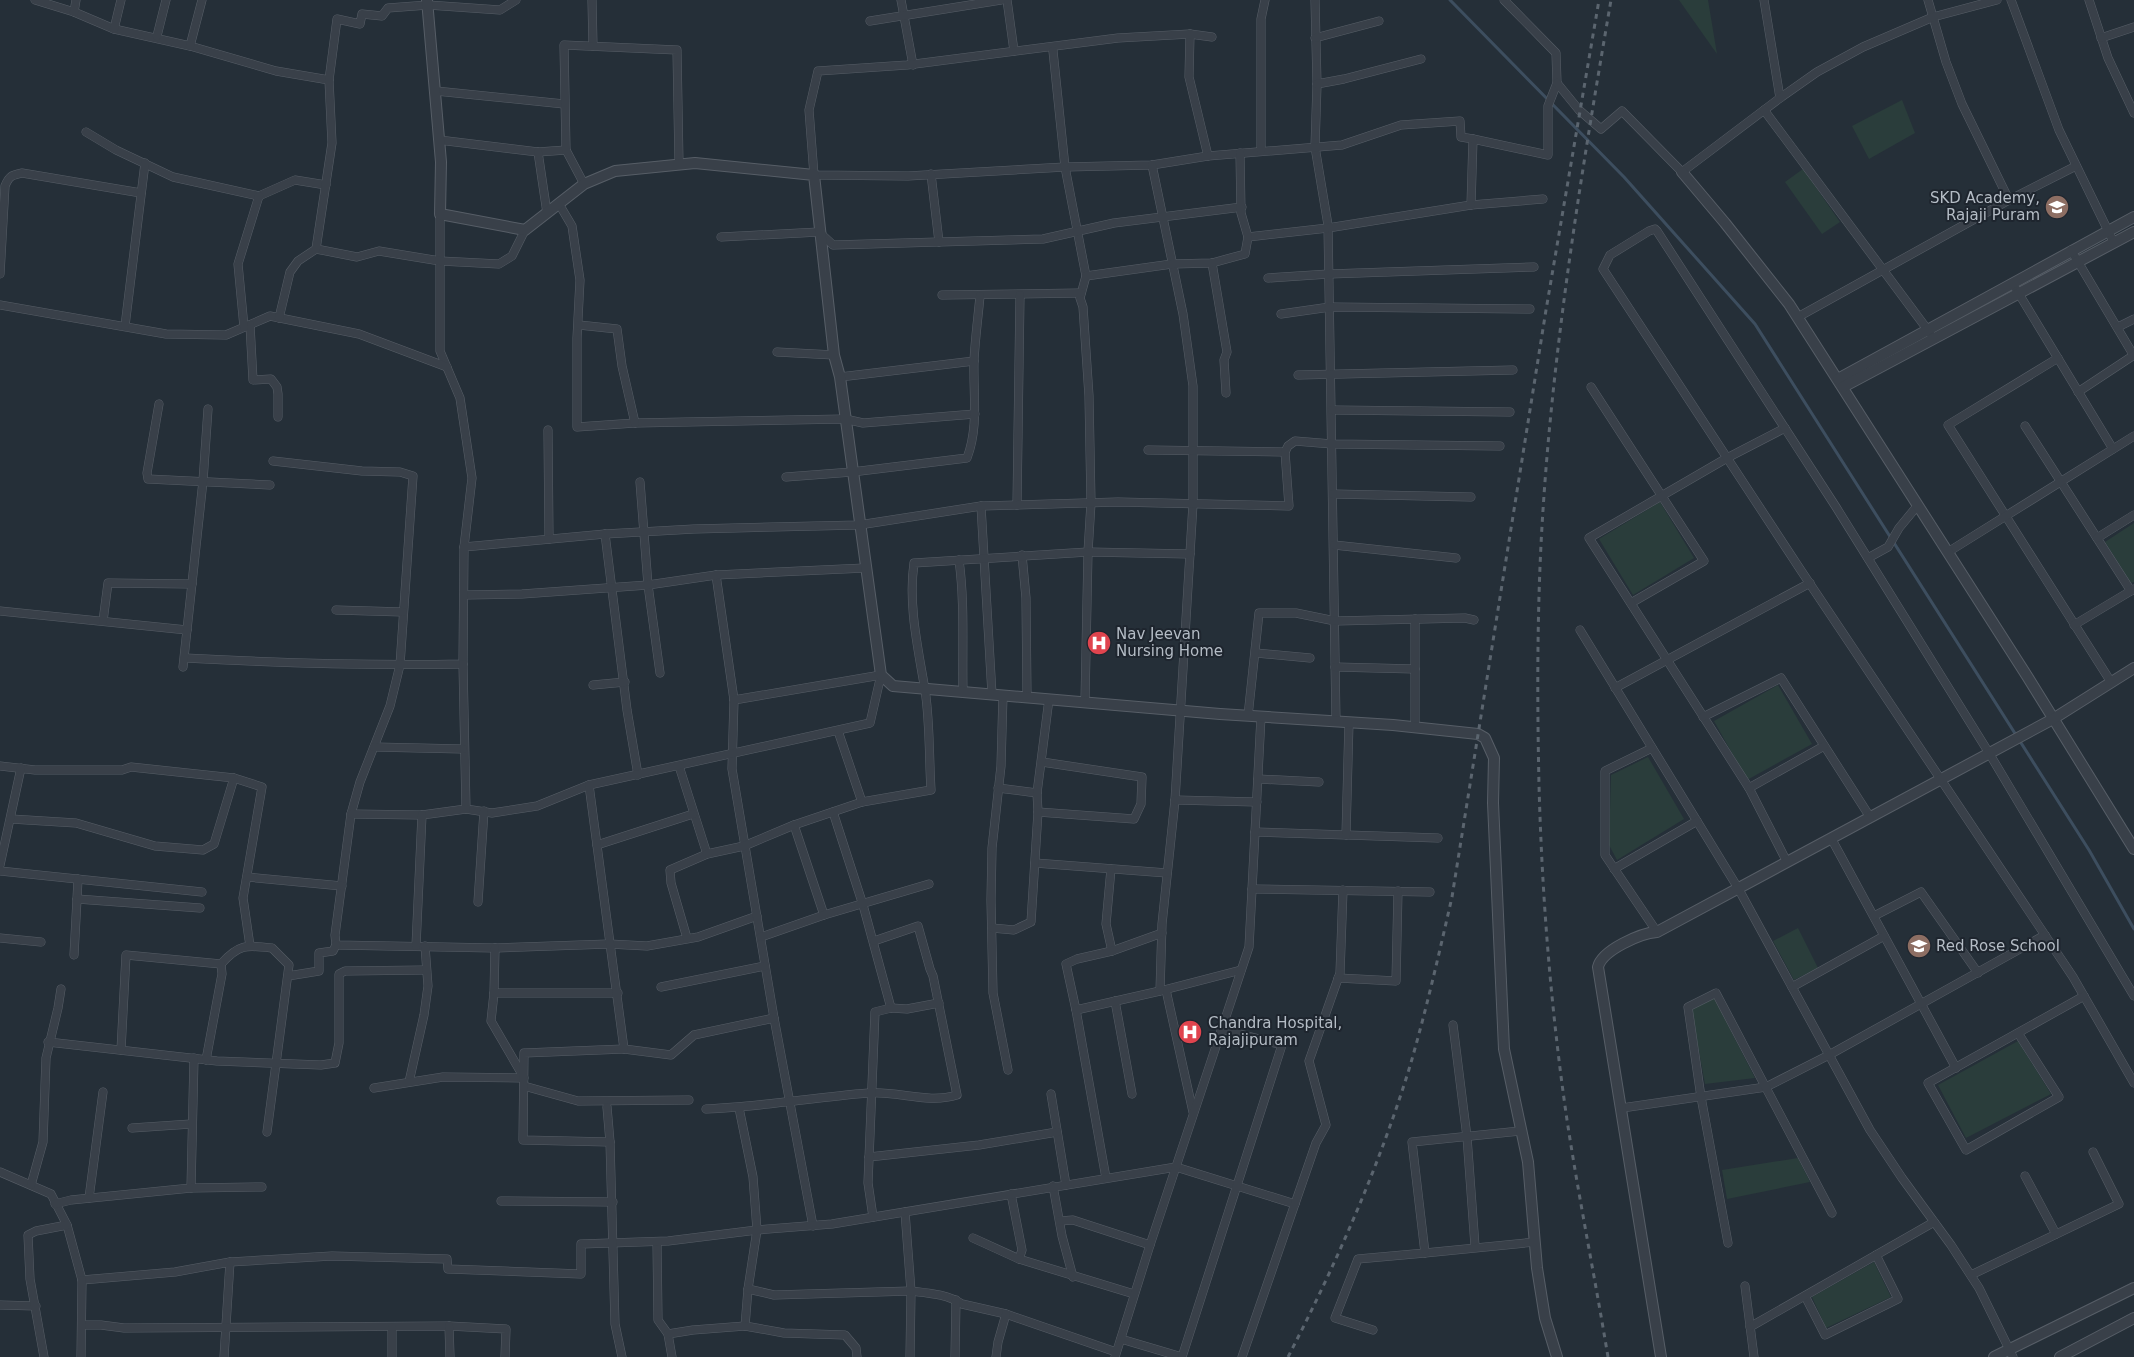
<svg xmlns="http://www.w3.org/2000/svg" width="2134" height="1357" font-family="'DejaVu Sans',sans-serif">
	<style>
		.green { fill: #2a3d3b }
		.lines { fill: none; stroke-linecap: round; stroke-linejoin: round }
		.stream { stroke: #3d4e5f; stroke-width: 3 }
		.minor-casing { stroke: #575e67; stroke-width: 9 }
		.tertiary-casing { stroke: #575e67; stroke-width: 12 }
		.minor { stroke: #394049; stroke-width: 8 }
		.tertiary { stroke: #394049; stroke-width: 10 }
		.rail { stroke: #5b656f; stroke-width: 3; stroke-dasharray: 5 5; stroke-linecap: butt }
		.labels { text-anchor: middle; stroke-width: 4; stroke-linejoin: round; paint-order: stroke }
		.poi-label { font-size: 15px; fill: #b4bcc5; stroke: #1e252e; text-anchor: start }
	</style>
	<rect width="100%" height="100%" fill="#252f38"/>
	<g class="green">
		<polygon points="1679,0 1708,0 1717,54"/>
		<polygon points="1902,100 1915,133 1869,159 1852,126"/>
		<polygon points="1803,169 1840,222 1822,234 1785,182"/>
		<polygon points="1660,502 1694,558 1633,595 1599,539"/>
		<polygon points="2134,523 2134,582 2131,583 2105,542"/>
		<polygon points="1778,685 1812,744 1747,780 1714,721"/>
		<polygon points="1648,757 1684,819 1617,860 1609,845 1611,775"/>
		<polygon points="1798,928 1818,968 1794,980 1773,941"/>
		<polygon points="1714,998 1755,1078 1705,1084 1691,1008"/>
		<polygon points="2018,1041 2051,1094 1966,1138 1938,1085"/>
		<polygon points="1798,1158 1810,1182 1727,1199 1722,1170"/>
		<polygon points="1874,1262 1891,1297 1826,1328 1812,1297"/>
	</g>
	<g class="lines">
		<polyline class="stream" points="1450,0 1624,177 1755,324 2089,850 2134,929"/>
		<g class="minor-casing">
			<g id="minor">
				<polyline points="35,0 74,12 114,29 190,46 276,71 329,80"/>
				<polyline points="592,0 593,46"/>
				<polyline points="901,0 913,65"/>
				<polyline points="1007,0 1014,51"/>
				<polyline points="1315,0 1317,84 1315,147 1328,225 1336,721"/>
				<polyline points="1504,0 1556,53 1557,83 1548,106 1548,155 1473,139 1471,205 1543,199"/>
				<polyline points="1764,0 1780,98"/>
				<polyline points="1928,0 1946,62 1962,104 2009,200"/>
				<polyline points="2011,0 2059,130 2114,243"/>
				<polyline points="2089,0 2108,58 2134,113"/>
				<polyline points="74,12 76,0"/>
				<polyline points="870,21 1001,0"/>
				<polyline points="114,29 121,0"/>
				<polyline points="1190,34 1189,77 1208,156"/>
				<polyline points="157,36 166,0"/>
				<polyline points="1212,37 1190,34 1118,38 907,65 818,71 809,110 814,175 908,176 1065,167 1152,165 1208,156 1342,145 1401,125 1460,121 1461,137 1473,139"/>
				<polyline points="1315,38 1379,21"/>
				<polyline points="2101,38 2134,27"/>
				<polyline points="190,46 202,0"/>
				<polyline points="1053,51 1065,167 1086,276 1080,298 1083,307 1089,396 1091,503 1088,552 1085,701"/>
				<polyline points="1557,83 1579,110 1601,129 1622,111 1682,172 1780,98 1817,72 1863,47 1933,17 1997,0"/>
				<polyline points="1317,84 1344,79 1421,59"/>
				<polyline points="436,91 564,104"/>
				<polyline points="1764,110 1930,333"/>
				<polyline points="86,132 116,150 173,177 259,196 295,180 326,185"/>
				<polyline points="439,140 538,152 566,150"/>
				<polyline points="1261,151 1261,19 1265,0"/>
				<polyline points="538,152 547,213"/>
				<polyline points="1152,165 1183,314 1193,386 1193,504 1175,800 1162,924 1160,991 1241,970"/>
				<polyline points="931,174 939,242"/>
				<polyline points="584,184 566,150 564,45 677,50 679,164"/>
				<polyline points="559,204 572,226 580,280 577,338 577,427 635,423 845,419 863,423 975,414"/>
				<polyline points="440,214 440,351 460,398 472,478 464,547"/>
				<polyline points="721,237 819,232 833,245 1043,239 1114,223 1242,207"/>
				<polyline points="1248,237 1328,228 1471,205"/>
				<polyline points="316,249 357,257 379,251 440,261 499,264 512,256 525,230"/>
				<polyline points="2071,250 2134,356"/>
				<polyline points="1212,263 1227,352 1224,360 1226,393"/>
				<path d="M0,274L5,186C9,176 12,175 22,173L141,193"/>
				<polyline points="1086,276 1172,264 1212,263 1245,254 1248,237 1241,213 1240,153"/>
				<polyline points="1268,278 1329,274 1534,267"/>
				<polyline points="2016,289 2113,449"/>
				<polyline points="942,295 1081,293"/>
				<polyline points="0,305 166,334 226,335 270,316 359,334 447,367"/>
				<polyline points="1281,314 1330,307 1530,309"/>
				<polyline points="1798,317 2009,200 2076,166"/>
				<polyline points="279,318 290,272 298,261 316,249 332,143 329,80 337,19 360,24 362,14 382,16 388,8 428,5 500,10 516,0"/>
				<polyline points="250,325 253,380 271,379 277,387 278,394 278,417"/>
				<polyline points="579,325 617,329 622,366 635,423"/>
				<polyline points="125,326 145,163"/>
				<polyline points="244,327 238,264 259,196"/>
				<polyline points="2118,327 2134,319"/>
				<polyline points="777,352 834,355"/>
				<polyline points="2058,358 1948,425 2111,682"/>
				<polyline points="1298,375 1513,370"/>
				<polyline points="840,377 974,361"/>
				<polyline points="1591,387 1704,561 1631,603"/>
				<polyline points="2078,392 2134,355"/>
				<polyline points="159,404 147,473 148,479 270,485"/>
				<polyline points="1332,410 1510,412"/>
				<polyline points="2025,426 2131,591"/>
				<polyline points="1785,428 1727,458 1589,538 1749,788 1787,862"/>
				<polyline points="548,430 549,539"/>
				<polyline points="1148,450 1285,452"/>
				<polyline points="273,461 362,471 400,472 413,476 400,665 390,706 360,782 351,814 335,935 336,945 495,948 609,944 647,946 698,937 757,916"/>
				<path d="M786,477L852,472L967,458C979,427 973,393 974,361C975,340 978,318 980,296"/>
				<polyline points="640,482 648,585 660,673"/>
				<polyline points="1333,494 1471,497"/>
				<polyline points="1017,505 1020,295"/>
				<polyline points="981,506 992,694"/>
				<polyline points="605,534 627,710 638,775"/>
				<polyline points="2097,538 2134,515"/>
				<polyline points="1334,545 1456,558"/>
				<polyline points="1948,552 2134,436"/>
				<polyline points="1022,555 1026,598 1027,697"/>
				<polyline points="1868,558 1888,547 1899,528 1918,505"/>
				<path d="M959,560C965,604 962,648 963,692"/>
				<polyline points="716,575 734,700 732,769 774,1018 813,1226"/>
				<polyline points="464,595 522,594 648,585 716,575 865,568"/>
				<polyline points="336,610 403,612"/>
				<polyline points="0,611 187,630"/>
				<polyline points="103,621 108,583 192,584"/>
				<polyline points="2074,625 2134,589"/>
				<polyline points="1580,630 1738,888 1870,1130 1902,1178 1951,1245 1979,1288 2013,1357"/>
				<polyline points="1256,653 1310,658"/>
				<path d="M185,658C278,663 370,666 463,664L464,547L605,534L694,529L859,525L981,506L1118,502L1289,506L1285,452L1288,446L1295,441L1332,444L1500,446"/>
				<polyline points="463,664 466,809 492,813 537,806 589,785"/>
				<polyline points="183,667 203,481 208,409"/>
				<polyline points="1335,667 1415,669"/>
				<polyline points="593,685 625,682"/>
				<polyline points="1615,688 1810,583"/>
				<polyline points="1003,695 1001,766 992,848 991,900 993,993 1008,1070"/>
				<polyline points="1248,716 1259,613 1296,613 1335,621 1465,618 1474,620"/>
				<polyline points="1703,717 1781,678 1870,817"/>
				<polyline points="1415,727 1415,619"/>
				<polyline points="838,731 862,802"/>
				<polyline points="374,747 463,749"/>
				<polyline points="1652,748 1605,771 1605,855 1657,932"/>
				<polyline points="0,766 35,770 122,770 131,767 234,778 262,787 243,898 250,946"/>
				<polyline points="679,766 707,854"/>
				<polyline points="1258,779 1319,782"/>
				<polyline points="998,788 1037,793"/>
				<polyline points="1749,788 1824,746"/>
				<polyline points="1175,800 1257,802"/>
				<polyline points="833,812 863,905 891,1008"/>
				<polyline points="1038,812 1134,819 1141,804 1142,777 1042,762"/>
				<polyline points="351,814 422,815 466,809"/>
				<polyline points="11,819 76,823 155,846 203,850 214,844 234,778"/>
				<polyline points="794,825 824,915"/>
				<polyline points="1255,832 1438,838"/>
				<polyline points="1346,835 1349,722"/>
				<polyline points="1831,838 1956,1068"/>
				<polyline points="597,845 693,814"/>
				<polyline points="1035,863 1167,873"/>
				<polyline points="0,865 21,768"/>
				<polyline points="1111,869 1106,924 1112,951"/>
				<polyline points="1614,869 1697,821"/>
				<polyline points="0,871 202,892"/>
				<polyline points="247,877 342,886"/>
				<polyline points="1252,889 1430,892"/>
				<polyline points="77,899 78,879"/>
				<polyline points="478,902 484,811"/>
				<polyline points="1874,916 1921,892 1978,973"/>
				<polyline points="992,928 1014,930 1031,922 1038,812 1037,793 1049,699"/>
				<polyline points="761,937 824,915 929,884"/>
				<polyline points="0,938 41,942"/>
				<path d="M687,938L671,883L670,870L707,854L744,846L794,825L862,802L931,790C929,758 930,721 925,690C918,648 908,605 914,563L1088,552L1190,554"/>
				<polyline points="416,946 422,815"/>
				<polyline points="495,948 494,993 491,1021 523,1076"/>
				<polyline points="74,955 77,899 200,908"/>
				<path d="M221,964C239,944 246,945 272,948L289,965L267,1132"/>
				<polyline points="288,976 319,971 319,953 333,951 336,945"/>
				<polyline points="1338,978 1396,981 1398,891"/>
				<polyline points="661,987 765,966"/>
				<polyline points="1792,987 1884,936"/>
				<polyline points="1166,990 1193,1112"/>
				<polyline points="494,993 618,993"/>
				<polyline points="2134,996 1989,753 1836,507 1657,231 1655,229 1649,231 1610,255 1603,269 1802,572 2073,977 2134,1083"/>
				<polyline points="1115,1001 1132,1094"/>
				<polyline points="1076,1010 1066,964 1077,959 1112,951 1162,933"/>
				<polyline points="1453,1025 1467,1137 1475,1246"/>
				<polyline points="2018,1033 2059,1097 1966,1150 1928,1083 2084,996"/>
				<polyline points="48,1042 217,1061 321,1065 335,1063 339,1043 339,974 345,971 426,970"/>
				<polyline points="624,1049 671,1055 694,1035 774,1018"/>
				<polyline points="121,1050 126,955 221,964 222,974 206,1060"/>
				<polyline points="409,1082 424,1015 428,986 425,946"/>
				<polyline points="524,1086 578,1101 689,1100"/>
				<polyline points="374,1088 443,1077 524,1078"/>
				<polyline points="1051,1094 1066,1185"/>
				<polyline points="607,1107 610,1142"/>
				<polyline points="739,1108 753,1177 757,1230 748,1289 745,1326"/>
				<polyline points="1622,1108 1766,1087 1829,1055 2045,935"/>
				<path d="M706,1109C761,1107 815,1097 869,1093C899,1091 928,1104 957,1095L933,976L930,969L918,926L874,941"/>
				<polyline points="132,1128 191,1124"/>
				<polyline points="869,1157 979,1145 1057,1132"/>
				<polyline points="0,1172 51,1194 67,1225 82,1280 175,1272 230,1262 224,1357"/>
				<polyline points="2025,1176 2056,1234"/>
				<polyline points="1106,1178 1076,1010 1160,991"/>
				<polyline points="31,1185 43,1142 46,1058 58,1008 61,989"/>
				<polyline points="1053,1186 1062,1236 1073,1277"/>
				<polyline points="191,1188 194,1058"/>
				<polyline points="1011,1194 1022,1250 1019,1259"/>
				<polyline points="89,1198 103,1092"/>
				<polyline points="501,1201 613,1202"/>
				<polyline points="55,1204 71,1200 191,1188 262,1187"/>
				<polyline points="905,1212 911,1291 910,1357"/>
				<polyline points="873,1217 868,1183 875,1012 891,1008 907,1009 939,1003"/>
				<polyline points="1060,1221 1073,1220 1150,1245"/>
				<polyline points="973,1238 1019,1259 1134,1294"/>
				<polyline points="657,1242 658,1320 668,1334 672,1357"/>
				<polyline points="1728,1243 1701,1097 1688,1007 1716,993 1832,1213"/>
				<polyline points="1425,1253 1535,1242"/>
				<polyline points="230,1262 332,1256 447,1259 448,1269 581,1274 581,1244 668,1241 757,1230 832,1224 1176,1167 1295,1204"/>
				<polyline points="1971,1275 2119,1204 2093,1152"/>
				<polyline points="1745,1286 1754,1357"/>
				<path d="M748,1289L774,1295L911,1291C928,1293 947,1294 962,1304L1006,1314L1116,1352"/>
				<polyline points="1805,1296 1825,1335 1898,1299 1876,1255"/>
				<polyline points="0,1305 36,1306"/>
				<polyline points="82,1325 101,1325 124,1328 449,1326 506,1329 505,1357"/>
				<polyline points="449,1326 450,1357"/>
				<polyline points="392,1327 392,1357"/>
				<polyline points="1750,1327 1934,1222"/>
				<polyline points="1373,1330 1335,1318 1358,1259 1425,1253 1412,1142 1520,1131"/>
				<polyline points="668,1334 693,1330 745,1326 784,1333 845,1335 856,1348 857,1357"/>
				<polyline points="1121,1339 1182,1357"/>
				<polyline points="44,1357 30,1279 28,1235 36,1231 67,1225"/>
				<polyline points="81,1357 82,1280"/>
				<polyline points="622,1357 615,1324 610,1142 523,1140 524,1053 624,1049 589,785 870,723 881,675 734,700"/>
				<polyline points="955,1357 956,1300"/>
				<polyline points="996,1357 998,1342 1006,1314"/>
				<polyline points="1115,1357 1150,1245 1249,947 1261,717"/>
				<polyline points="1182,1357 1282,1045 1221,1029"/>
				<polyline points="1242,1357 1316,1143 1326,1125 1309,1061 1340,973 1343,890"/>
			</g>
		</g>
		<g class="tertiary-casing">
			<g id="tertiary">
				<polyline points="427,0 441,162 440,214 525,230 584,184 615,171 695,163 814,175 834,355 840,377 881,675 893,686 1220,714 1393,725 1478,734 1485,738 1494,758 1493,803 1504,1049 1528,1162 1537,1268 1545,1318 1557,1357"/>
				<polyline points="1682,172 1725,223 1789,304 2027,676 2134,849"/>
				<polyline points="1838,379 2134,217"/>
				<polyline points="1843,387 2134,232"/>
				<path d="M1661,1357L1598,967C1602,950 1641,933 1657,932L2053,719L2134,668"/>
				<polyline points="1994,1357 2134,1288"/>
				<polyline points="2060,1357 2134,1318"/>
			</g>
		</g>
		<use href="#minor" class="minor"/>
		<use href="#tertiary" class="tertiary"/>
		<g class="rail">
			<path d="M1288,1357C1336,1264 1379,1167 1410,1066C1426,1011 1439,954 1452,897L1546,310L1599,0"/>
			<path d="M1608,1357C1595,1278 1579,1199 1567,1120C1551,1010 1542,897 1539,785C1537,694 1537,601 1543,510C1554,339 1582,169 1611,0"/>
		</g>
	</g>
	<defs>
		<g id="school-disc" transform="scale(1.25)"><circle r="9.5" fill="#8d6e63" stroke="#1e252e"/><path d="M0-5L7-2L0 1L-7-2ZM-4 1L0 2.5L4 1V4Q0 6-4 4Z" fill="#fff"/></g>
		<g id="hospital-disc" transform="scale(1.25)"><circle r="9.5" fill="#e0444e" stroke="#1e252e"/><path d="M-5-5h3v3.5h4V-5h3V5h-3V1.5h-4V5h-3Z" fill="#fff"/></g>
	</defs>
	<g fill-rule="evenodd">
		<use href="#school-disc" x="2057" y="207"/>
		<use href="#hospital-disc" x="1099" y="643"/>
		<use href="#school-disc" x="1919" y="946"/>
		<use href="#hospital-disc" x="1190" y="1032"/>
	</g>
	<g class="labels">
		<g class="poi-label">
			<text x="2040" y="203" text-anchor="end">SKD Academy,<tspan x="2040" dy="17">Rajaji Puram</tspan></text>
			<text x="1116" y="639">Nav Jeevan<tspan x="1116" dy="17">Nursing Home</tspan></text>
			<text x="1936" y="951">Red Rose School</text>
			<text x="1208" y="1028">Chandra Hospital,<tspan x="1208" dy="17">Rajajipuram</tspan></text>
		</g>
	</g>
</svg>
